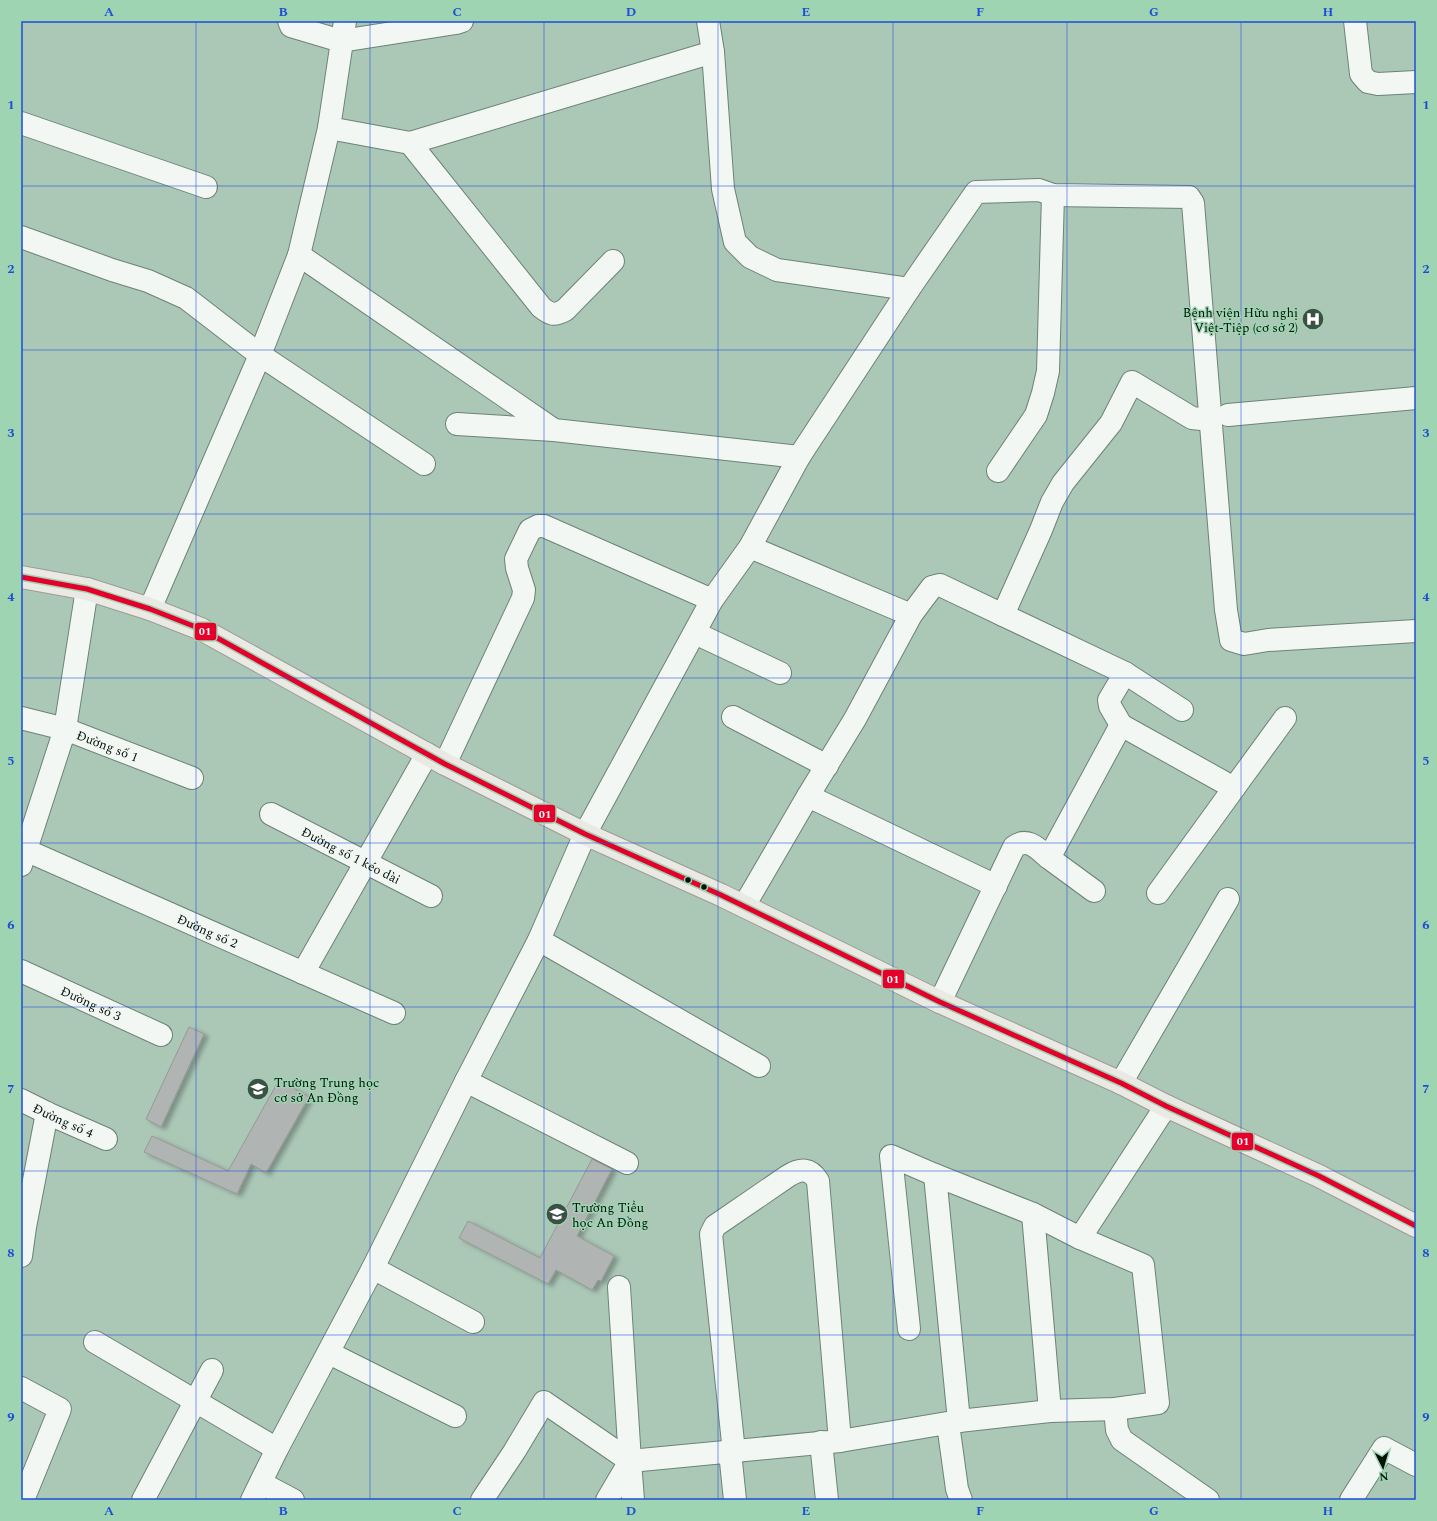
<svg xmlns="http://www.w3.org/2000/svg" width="1437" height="1521" font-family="Spectral,serif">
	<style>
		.building { fill: #b0b4b3; stroke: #949998; filter: url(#shadow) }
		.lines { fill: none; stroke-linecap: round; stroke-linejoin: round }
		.minor-casing { stroke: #6d8376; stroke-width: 24 }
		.major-casing { stroke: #9a9e93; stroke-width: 24 }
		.minor { stroke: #f2f7f4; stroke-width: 22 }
		.major { stroke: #eae9e4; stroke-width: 22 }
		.bus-1-casing { stroke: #9ed4b2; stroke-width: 8 }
		.bus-1 { stroke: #e4002b; stroke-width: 5 }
		.grid { fill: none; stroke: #1d4ed8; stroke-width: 1; stroke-opacity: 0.55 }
		.bus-dot { fill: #011207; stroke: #9ed4b2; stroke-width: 1.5 }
		.labels { text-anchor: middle; stroke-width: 3; stroke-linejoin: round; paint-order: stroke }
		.poi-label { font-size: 13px; fill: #011207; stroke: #9ed4b2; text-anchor: start }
		.street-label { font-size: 13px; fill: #011207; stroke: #9ed4b2 }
		.line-badge { stroke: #9ed4b2; stroke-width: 1.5 }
		.badge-label { font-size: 11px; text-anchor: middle; font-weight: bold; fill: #fff }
		.neatline { fill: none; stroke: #1d4ed8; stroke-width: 1.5 }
		.grid-label { font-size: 13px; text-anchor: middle; font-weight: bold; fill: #1d4ed8 }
	</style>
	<defs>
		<filter id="shadow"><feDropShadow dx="4.5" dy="2.5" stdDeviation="2" flood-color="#0004"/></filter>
	</defs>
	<rect width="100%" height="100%" fill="#abc7b6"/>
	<g class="building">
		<polygon points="189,1027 204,1034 161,1127 146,1119"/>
		<polygon points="279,1080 309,1097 266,1173 251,1164 237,1194 144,1152 152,1136 228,1171"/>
		<polygon points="592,1159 612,1169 577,1236 614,1256 601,1281 598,1280 592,1290 556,1270 548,1284 459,1238 468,1221 540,1258"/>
	</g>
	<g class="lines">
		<g class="minor-casing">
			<g id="minor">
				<polyline points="289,21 291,26 294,27 341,41 456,23 462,21"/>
				<polyline points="708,21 713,52 723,189 735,242 750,257 777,270 909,289"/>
				<polyline points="1355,21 1361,74 1368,82 1378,84 1416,82"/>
				<polyline points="21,123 206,187"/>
				<polyline points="329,128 410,143 713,52"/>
				<path d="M410,143L541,307C551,315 554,316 565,310L613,261"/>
				<polyline points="21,237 112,270 148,281 186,298 260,355 424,464"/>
				<polyline points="299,255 554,430 799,457"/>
				<polyline points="1228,415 1416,398"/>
				<polyline points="457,424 554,430"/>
				<polyline points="998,471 1036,415 1043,393 1048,371 1053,195"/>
				<polyline points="150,609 260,355 299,255 329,128 345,21"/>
				<polyline points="911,615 932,587 940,585 1125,673 1182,710"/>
				<polyline points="1003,615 1041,530 1052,502 1063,483 1111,423 1132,382 1192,418 1211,420"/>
				<polyline points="695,633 780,673"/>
				<polyline points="1125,673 1109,700 1110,706 1121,725 1234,788 1285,718"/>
				<polyline points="733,717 827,766"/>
				<path id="s1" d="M21,718L65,729L192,778"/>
				<polyline points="445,764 523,598 524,590 517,568 516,559 530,530 538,526 544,526 712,600"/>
				<polyline points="808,796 996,886"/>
				<path id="s2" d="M271,814L431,896"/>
				<path id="s3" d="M21,848L394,1013"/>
				<polyline points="1049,858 1094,891"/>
				<polyline points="21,865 65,729 87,589"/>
				<polyline points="1158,893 1234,788"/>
				<polyline points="744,906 808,796 855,719 911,615 750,547"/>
				<polyline points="539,940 759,1066"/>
				<path id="s4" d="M21,971L161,1035"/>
				<polyline points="303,973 427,754"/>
				<path d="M940,1002L1014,847C1028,836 1039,850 1049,858L1121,725"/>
				<polyline points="466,1081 627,1163"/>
				<polyline points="1121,1083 1228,899"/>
				<path id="s5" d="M21,1100L49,1114L106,1139"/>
				<polyline points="935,1175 959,1421"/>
				<polyline points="1033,1214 1050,1411"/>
				<polyline points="1080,1238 1166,1106"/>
				<polyline points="21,1256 25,1227 47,1113"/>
				<polyline points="373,1268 473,1322"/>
				<polyline points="95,1342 277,1449"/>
				<polyline points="329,1353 455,1416"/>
				<polyline points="21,1388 60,1409 23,1500"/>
				<polyline points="1115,1409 1117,1430 1122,1440 1208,1500"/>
				<polyline points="948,1424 957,1489 961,1500"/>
				<polyline points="821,1442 827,1500"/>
				<polyline points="730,1452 735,1500"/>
				<path d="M734,1452L711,1234L715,1226L788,1176C801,1168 810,1168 818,1181L840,1441"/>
				<polyline points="261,1483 293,1500"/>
				<polyline points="143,1500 212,1370"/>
				<polyline points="252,1500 277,1449 373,1268 466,1081 539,940 585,834 712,600 750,547 799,457 909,289 976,192 1039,190 1053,195 1189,197 1193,203 1226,610 1231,640 1244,644 1268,640 1416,631"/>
				<polyline points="482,1500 514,1452 544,1402 630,1461"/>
				<polyline points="607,1500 630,1461 619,1287"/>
				<polyline points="633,1500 630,1461 840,1441 959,1421 1050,1411 1115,1409 1158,1403 1143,1265 1080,1238 1033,1214 935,1175 891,1156 909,1329"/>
				<polyline points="1351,1500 1384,1448 1416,1465"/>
			</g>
		</g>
		<g class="major-casing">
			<polyline id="major" points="21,577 87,589 150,609 201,629 445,764 585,834 721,895 940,1002 1121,1083 1166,1106 1319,1176 1416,1226"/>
		</g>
		<use href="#minor" class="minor"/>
		<use href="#major" class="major"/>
		<g class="bus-1-casing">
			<polyline id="bus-1" points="21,577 87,589 150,609 201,629 445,764 585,834 721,895 940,1002 1121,1083 1166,1106 1319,1176 1416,1226"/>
		</g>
		<use href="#bus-1" class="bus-1"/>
	</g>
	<path class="grid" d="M196,21V1500M370,21V1500M544,21V1500M718,21V1500M893,21V1500M1067,21V1500M1241,21V1500M21,186H1416M21,350H1416M21,514H1416M21,678H1416M21,843H1416M21,1007H1416M21,1171H1416M21,1335H1416"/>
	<defs>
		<g id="hospital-disc" transform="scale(1.15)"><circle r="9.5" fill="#3c5144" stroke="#9ed4b2"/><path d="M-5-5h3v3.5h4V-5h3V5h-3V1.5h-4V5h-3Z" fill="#fff"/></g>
		<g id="school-disc" transform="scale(1.15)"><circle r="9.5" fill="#3c5144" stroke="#9ed4b2"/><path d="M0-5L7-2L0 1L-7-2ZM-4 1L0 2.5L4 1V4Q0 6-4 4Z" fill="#fff"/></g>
	</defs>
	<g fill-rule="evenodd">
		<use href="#hospital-disc" x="1313" y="319"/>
		<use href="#school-disc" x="258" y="1089"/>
		<use href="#school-disc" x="557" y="1214"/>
	</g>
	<g class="bus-dot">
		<circle cx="688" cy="880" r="3.5"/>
		<circle cx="704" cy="887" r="3.5"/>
	</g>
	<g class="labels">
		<g class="poi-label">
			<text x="1298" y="317" text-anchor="end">Bệnh viện Hữu nghị<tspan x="1298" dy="15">Việt-Tiệp (cơ sở 2)</tspan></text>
			<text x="274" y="1087">Trường Trung học<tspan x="274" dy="15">cơ sở An Đồng</tspan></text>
			<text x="572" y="1212">Trường Tiểu<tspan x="572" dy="15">học An Đồng</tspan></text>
		</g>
		<g class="street-label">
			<text dy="5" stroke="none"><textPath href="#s1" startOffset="91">Đường số 1</textPath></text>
			<text dy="5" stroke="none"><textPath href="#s2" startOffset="90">Đường số 1 kéo dài</textPath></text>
			<text dy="5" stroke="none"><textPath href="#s3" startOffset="204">Đường số 2</textPath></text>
			<text dy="5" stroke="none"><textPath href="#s4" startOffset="77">Đường số 3</textPath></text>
			<text dy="5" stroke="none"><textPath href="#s5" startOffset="47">Đường số 4</textPath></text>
		</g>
	</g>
	<g class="line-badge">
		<rect x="194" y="622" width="23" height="19" rx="4" fill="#e4002b"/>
		<rect x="533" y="804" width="23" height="19" rx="4" fill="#e4002b"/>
		<rect x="882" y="969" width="23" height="20" rx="4" fill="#e4002b"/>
		<rect x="1231" y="1132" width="23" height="19" rx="4" fill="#e4002b"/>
	</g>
	<g class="badge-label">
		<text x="205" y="635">01</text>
		<text x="545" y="818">01</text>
		<text x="893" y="983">01</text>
		<text x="1243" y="1145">01</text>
	</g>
	<rect width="1437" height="1521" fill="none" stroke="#9ed4b2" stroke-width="44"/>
	<g transform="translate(1383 1467) rotate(175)" stroke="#9ed4b2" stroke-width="3" paint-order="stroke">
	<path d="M0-3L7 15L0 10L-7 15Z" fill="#011207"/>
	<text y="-6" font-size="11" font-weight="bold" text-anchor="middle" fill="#011207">N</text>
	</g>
	<rect x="22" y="22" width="1393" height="1477" class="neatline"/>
	<g class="grid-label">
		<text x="109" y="16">A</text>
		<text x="283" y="16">B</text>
		<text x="457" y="16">C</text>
		<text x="631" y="16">D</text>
		<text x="806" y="16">E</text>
		<text x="980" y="16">F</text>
		<text x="1154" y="16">G</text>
		<text x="1328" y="16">H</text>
		<text x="11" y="109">1</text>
		<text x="1426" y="109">1</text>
		<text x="11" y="273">2</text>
		<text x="1426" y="273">2</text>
		<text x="11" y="437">3</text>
		<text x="1426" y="437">3</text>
		<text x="11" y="601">4</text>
		<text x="1426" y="601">4</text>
		<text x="11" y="765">5</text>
		<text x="1426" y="765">5</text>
		<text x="11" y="929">6</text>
		<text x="1426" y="929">6</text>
		<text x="11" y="1093">7</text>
		<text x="1426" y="1093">7</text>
		<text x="11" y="1257">8</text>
		<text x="1426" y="1257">8</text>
		<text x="11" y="1421">9</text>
		<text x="1426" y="1421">9</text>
		<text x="109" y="1515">A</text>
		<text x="283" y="1515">B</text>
		<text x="457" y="1515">C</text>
		<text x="631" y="1515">D</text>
		<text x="806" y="1515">E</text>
		<text x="980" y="1515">F</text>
		<text x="1154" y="1515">G</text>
		<text x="1328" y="1515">H</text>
	</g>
</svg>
